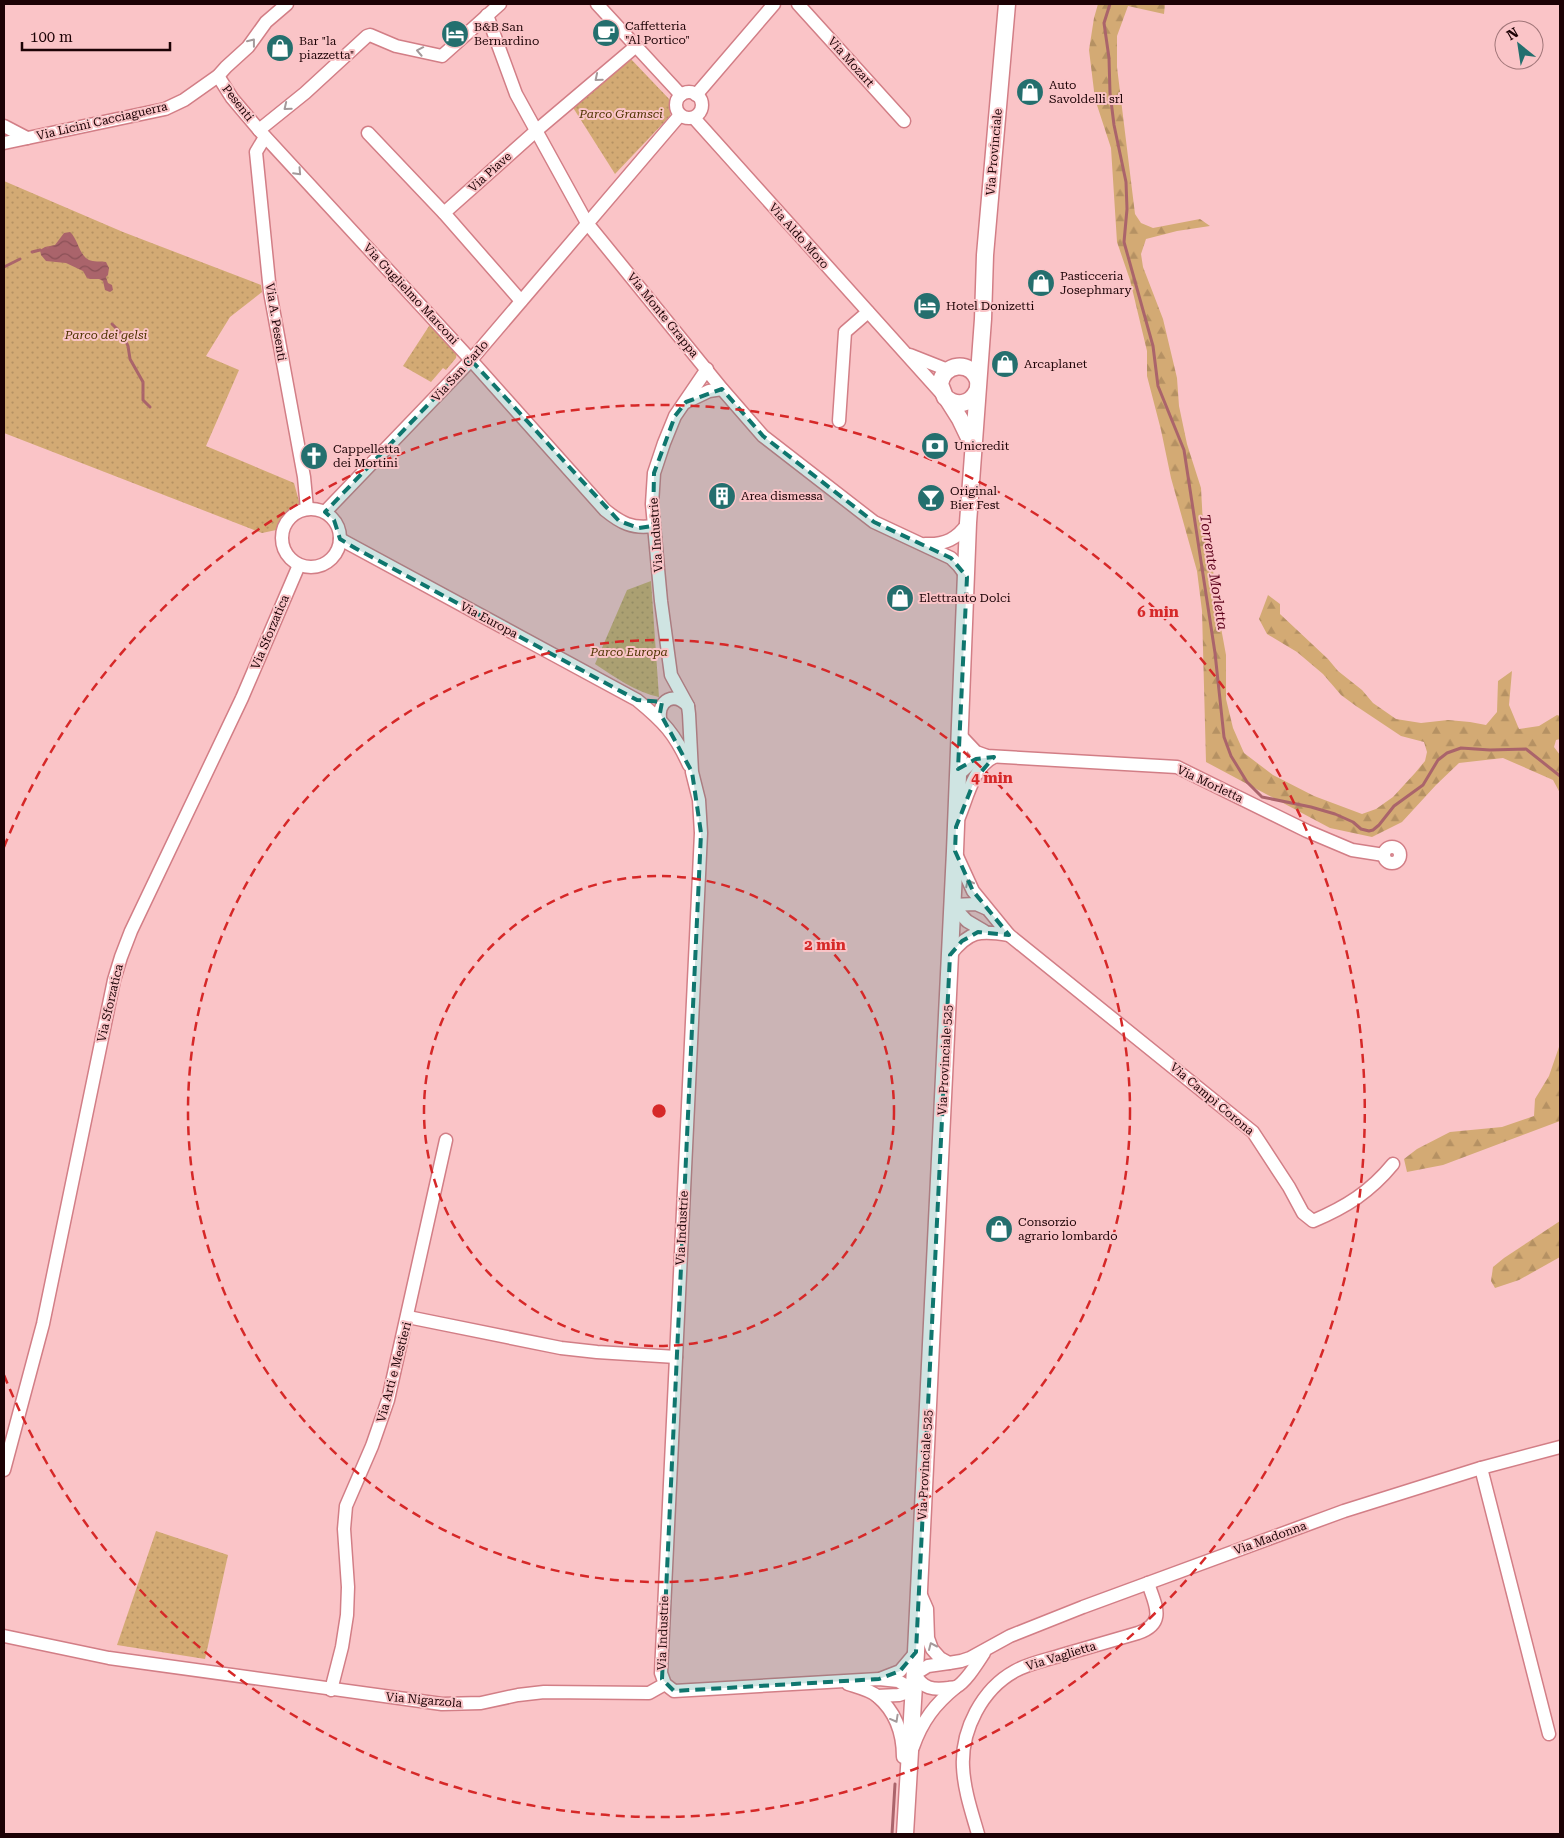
<svg xmlns="http://www.w3.org/2000/svg" width="1564" height="1838" font-family="'Roboto Serif',serif">
	<style>
		.grass { fill: url(#grass-dots) }
		.forest { fill: url(#forest-firs) }
		.water { fill: url(#water-waves) }
		.lines { fill: none; stroke-linecap: round; stroke-linejoin: round }
		.stream { stroke: #aa646b; stroke-width: 3 }
		.minor-casing { stroke: #d27e86; stroke-width: 15 }
		.major-casing { stroke: #d27e86; stroke-width: 19 }
		.minor { stroke: #fff; stroke-width: 12 }
		.major { stroke: #fff; stroke-width: 16 }
		.oneway { stroke: #a49a9b }
		.marked { fill: #0f766e; fill-opacity: 0.2; stroke: #0f766e; stroke-width: 4; stroke-dasharray: 10 6; stroke-linejoin: round }
		.ring { fill: none; stroke: #d62828; stroke-width: 2.5; stroke-dasharray: 9 6 }
		.labels { text-anchor: middle; stroke-width: 4; stroke-linejoin: round; paint-order: stroke }
		.poi-label { font-size: 12px; fill: #1c0205; stroke: #fac4c7; text-anchor: start }
		.street-label { font-size: 12px; fill: #1c0205; stroke: #fac4c7 }
		.park-label { font-size: 12px; font-style: italic; fill: #4f3301; stroke: #fac4c7 }
		.water-label { font-size: 14px; font-style: italic; fill: #5b001a; stroke: #fac4c7 }
		.centre { fill: #d62828; stroke: #fac4c7; stroke-width: 2.5 }
		.ring-label { font-size: 15px; text-anchor: middle; font-weight: bold; fill: #d62828; stroke: #fac4c7; stroke-width: 4; stroke-linejoin: round; paint-order: stroke }
	</style>
	<defs>
		<pattern id="grass-dots" width="8" height="8" patternUnits="userSpaceOnUse" patternTransform="scale(1.25)"><rect width="8" height="8" fill="#d3aa74"/><path d="M2 2h.1M6 6h.1" fill="none" stroke="#b59163" stroke-width="1.8" stroke-linecap="round"/></pattern>
		<pattern id="forest-firs" width="22" height="20" patternUnits="userSpaceOnUse" patternTransform="scale(1.25)"><rect width="22" height="20" fill="#d3aa74"/><path d="M5 1l3.5 6h-7zM16 11l3.5 6h-7z" fill="#b59163"/></pattern>
		<pattern id="water-waves" width="16" height="10" patternUnits="userSpaceOnUse" patternTransform="scale(1.25)"><rect width="16" height="10" fill="#aa646b"/><path d="M0 5q4-4 8 0t8 0" fill="none" stroke="#8a5056"/></pattern>
	</defs>
	<rect width="100%" height="100%" fill="#fac4c7"/>
	<g class="grass">
		<polygon points="629,57 671,101 670,116 615,174 572,106"/>
		<polygon points="4,181 123,232 261,285 262,292 230,317 206,356 239,370 206,446 294,483 300,505 289,514 281,529 262,533 4,433"/>
		<polygon points="431,323 457,352 456,358 446,370 443,368 431,382 403,366"/>
		<path d="M651,581L659,697C635,692 615,677 595,664L627,590Z"/>
		<polygon points="156,1531 228,1555 205,1659 117,1645"/>
	</g>
	<g class="forest">
		<polygon points="1098,4 1165,4 1164,14 1128,6 1117,36 1117,67 1135,214 1141,223 1153,228 1200,219 1210,226 1177,231 1146,239 1141,254 1143,267 1163,319 1177,378 1179,406 1187,444 1201,488 1203,525 1213,568 1215,595 1226,655 1226,699 1233,728 1244,753 1273,775 1314,796 1362,814 1376,809 1393,797 1415,773 1425,761 1427,752 1424,742 1401,736 1356,706 1341,695 1323,674 1297,652 1267,634 1259,619 1268,595 1280,604 1280,614 1328,659 1338,671 1362,690 1373,703 1396,719 1421,723 1448,720 1470,722 1486,725 1497,712 1498,681 1512,671 1509,705 1519,729 1539,726 1557,715 1560,716 1560,739 1556,740 1554,747 1560,755 1560,793 1553,780 1503,758 1459,763 1436,785 1402,822 1372,837 1330,828 1206,762 1202,611 1197,571 1171,478 1161,430 1147,376 1147,351 1141,326 1130,280 1117,242 1111,148 1095,99 1089,50 1094,18"/>
		<polygon points="1560,1044 1560,1121 1443,1165 1407,1172 1404,1159 1417,1149 1450,1132 1502,1127 1534,1116 1535,1099 1549,1076"/>
		<polygon points="1560,1221 1560,1257 1519,1280 1495,1288 1491,1281 1493,1267 1504,1258"/>
	</g>
	<path class="water" d="M70,232C78,239 79,255 89,260C93,262 101,261 106,262L109,268L108,275L106,277L108,283L112,285L113,290L110,292L105,290L103,281L99,279H90L87,278L83,271L66,263L46,261L41,255L40,250L45,247L55,245L64,233Z"/>
	<g class="lines">
		<g class="stream">
			<polyline points="1110,4 1104,23 1109,58 1110,93 1114,125 1126,182 1127,209 1124,242 1153,346 1158,386 1184,450 1215,653 1224,737 1231,756 1247,782 1262,797 1311,807 1335,814 1353,822 1361,829 1369,831 1373,830 1379,825 1394,806 1423,785 1438,760 1447,753 1461,748 1490,750 1526,749 1560,776"/>
			<polyline points="32,252 40,250"/>
			<polyline points="4,267 20,259"/>
			<polyline points="112,324 123,335 128,346 130,359 143,382 143,400 150,407"/>
			<polyline points="892,1834 895,1784"/>
		</g>
		<g class="minor-casing">
			<g id="minor">
				<polyline points="597,4 681,95"/>
				<polyline points="798,4 904,121"/>
				<polyline points="487,15 516,94 587,223 722,389 763,436 874,522 951,558 959,566 967,577"/>
				<path d="M218,76L232,98L259,130L471,360L605,510C621,523 632,529 653,526"/>
				<circle cx="689" cy="105" r="13"/>
				<polyline points="696,95 774,4"/>
				<polyline points="694,118 942,394"/>
				<polyline points="4,126 27,138"/>
				<polyline points="259,130 305,93 367,36 370,35 396,46 442,56 500,4"/>
				<polyline points="368,133 444,213 521,301"/>
				<polyline points="265,137 256,152 270,292 304,477 307,509"/>
				<polyline points="4,143 165,109 184,100 218,76 226,67 248,47 266,22 287,4"/>
				<polyline points="444,213 537,130 635,47"/>
				<polyline points="910,355 948,370"/>
				<polyline points="707,369 675,416 664,443 654,473 652,504 661,601 671,675 688,706 689,714 692,772 699,800 701,833 661,1673 665,1684 674,1691 879,1679 898,1681 914,1690"/>
				<polyline points="686,402 709,391 722,389"/>
				<polyline points="839,421 845,332 868,312"/>
				<circle cx="311" cy="538" r="29"/>
				<polyline points="325,512 471,360 680,115"/>
				<path d="M340,539L637,700C664,722 675,734 689,765"/>
				<path d="M925,544C945,545 957,539 968,523"/>
				<path d="M660,719C658,700 674,691 688,706"/>
				<polyline points="960,735 976,752 987,756 1177,767 1307,831 1352,850 1384,855"/>
				<polyline points="958,775 973,761 987,756"/>
				<path d="M959,817C967,798 974,766 994,757"/>
				<circle cx="1392" cy="855" r="8"/>
				<path d="M956,854L973,891L1009,935L1253,1132L1289,1187L1303,1213L1313,1221C1346,1207 1370,1192 1393,1164"/>
				<polyline points="984,931 967,921 952,905 976,904 985,908"/>
				<path d="M950,955C969,931 979,930 1009,935"/>
				<polyline points="408,1317 561,1348 597,1352 676,1357"/>
				<polyline points="1481,1468 1549,1734"/>
				<polyline points="4,1470 43,1324 114,980 121,957 131,931 242,698 299,565"/>
				<polyline points="920,1593 927,1609 928,1638 932,1649 940,1658 949,1663 961,1661 970,1658 1010,1636 1083,1607 1344,1511 1481,1468 1560,1447"/>
				<polyline points="4,1636 109,1658 442,1704 481,1703 518,1695 544,1692 649,1693 665,1684"/>
				<path d="M949,1663L928,1666L915,1674C923,1689 933,1690 949,1688C951,1687 954,1688 956,1687C966,1682 978,1662 984,1653"/>
				<polyline points="882,1678 900,1671 916,1652"/>
				<path d="M848,1684C857,1687 870,1690 877,1696C896,1712 903,1734 903,1757"/>
				<polyline points="331,1690 342,1647 347,1615 348,1587 344,1529 346,1506 372,1446 388,1400 446,1140"/>
				<polyline points="877,1696 899,1695 914,1690"/>
				<path d="M913,1747C922,1721 935,1704 956,1687"/>
				<path d="M978,1834C972,1813 964,1790 963,1767C961,1730 982,1689 1015,1671C1029,1663 1046,1660 1062,1655C1087,1648 1113,1640 1138,1633C1167,1623 1155,1605 1148,1583"/>
			</g>
		</g>
		<g class="major-casing">
			<g id="major">
				<path d="M977,391C970,405 956,407 945,397L940,384C944,363 970,360 978,380"/>
				<polyline points="948,400 960,419 972,444"/>
				<polyline points="905,1834 916,1652 955,851 968,523 983,319 985,255 1007,4"/>
			</g>
		</g>
		<use href="#minor" class="minor"/>
		<use href="#major" class="major"/>
	</g>
	<defs><path id="oneway-chevron" d="M-2-3.5L2.5 0L-2 3.5" fill="none" stroke-width="1.6" stroke-linecap="round" stroke-linejoin="round" transform="scale(1.25)"/></defs>
	<g class="oneway">
		<use href="#oneway-chevron" transform="translate(252 42) rotate(-52)"/>
		<use href="#oneway-chevron" transform="translate(420 51) rotate(-169)"/>
		<use href="#oneway-chevron" transform="translate(598 78) rotate(140)"/>
		<use href="#oneway-chevron" transform="translate(287 107) rotate(141)"/>
		<use href="#oneway-chevron" transform="translate(298 172) rotate(47)"/>
		<use href="#oneway-chevron" transform="translate(969 883) rotate(-117)"/>
		<use href="#oneway-chevron" transform="translate(932 1646) rotate(-114)"/>
		<use href="#oneway-chevron" transform="translate(895 1719) rotate(61)"/>
	</g>
	<path class="marked" d="M471,360L619,521L639,528L653,526L654,473L675,416L686,402L722,389L763,436L874,522L951,558L967,577L958,769L976,759L994,757L975,779L956,827L955,851L973,891L1009,935L978,932L962,941L950,955L916,1652L900,1671L879,1679L674,1691L662,1679L701,833L692,772L660,713L662,702L637,700L355,548L340,539L334,520L325,512Z"/>
	<g class="ring">
		<circle cx="659" cy="1111" r="235"/>
		<circle cx="659" cy="1111" r="471"/>
		<path d="M4 847A706 706 0 1 1 4 1375"/>
	</g>
	<defs>
		<g id="cafe-disc" transform="scale(1.4375)"><circle r="9.5" fill="#246f6e" stroke="#fac4c7"/><path d="M-5.5-4.5H6V0H3Q3 3.5 0 3.5H-2.5Q-5.5 3.5-5.5 0ZM3-3.2v2h1.7v-2ZM-6 4.5H4V6H-6Z" fill="#fff"/></g>
		<g id="hotel-disc" transform="scale(1.4375)"><circle r="9.5" fill="#246f6e" stroke="#fac4c7"/><path d="M-6-4.5h1.5V1H6V5H4.5V3h-9V5H-6ZM-4 0a1.8 1.8 0 1 1 3.6 0ZM.5 0V-2.5h3Q6-2.5 6 0Z" fill="#fff"/></g>
		<g id="shop-disc" transform="scale(1.4375)"><circle r="9.5" fill="#246f6e" stroke="#fac4c7"/><path d="M-5-2.5h2.3a2.7 3.5 0 0 1 5.4 0H5L5.5 6h-11ZM-1.5-2.5h3a1.5 2.3 0 0 0-3 0Z" fill="#fff"/></g>
		<g id="bank-disc" transform="scale(1.4375)"><circle r="9.5" fill="#246f6e" stroke="#fac4c7"/><path d="M-6-4H6V4H-6ZM0-2.3a2.3 2.3 0 1 0 0 4.6a2.3 2.3 0 1 0 0-4.6Z" fill="#fff"/></g>
		<g id="church-disc" transform="scale(1.4375)"><circle r="9.5" fill="#246f6e" stroke="#fac4c7"/><path d="M-1.2-6h2.4v3.5h3.3v2.4h-3.3V6h-2.4V-.1h-3.3v-2.4h3.3Z" fill="#fff"/></g>
		<g id="building-disc" transform="scale(1.4375)"><circle r="9.5" fill="#246f6e" stroke="#fac4c7"/><path d="M-4-6H4V6H1V3H-1V6H-4ZM-2.5-4.3h1.7v1.8h-1.7ZM.8-4.3h1.7v1.8H.8ZM-2.5-1h1.7V.8h-1.7ZM.8-1h1.7V.8H.8Z" fill="#fff"/></g>
		<g id="bar-disc" transform="scale(1.4375)"><circle r="9.5" fill="#246f6e" stroke="#fac4c7"/><path d="M-6-5H6L.8 .8V4.5H3.5V6h-7V4.5H-.8V.8Z" fill="#fff"/></g>
	</defs>
	<g fill-rule="evenodd">
		<use href="#cafe-disc" x="606" y="33"/>
		<use href="#hotel-disc" x="455" y="34"/>
		<use href="#shop-disc" x="280" y="48"/>
		<use href="#shop-disc" x="1030" y="92"/>
		<use href="#shop-disc" x="1041" y="283"/>
		<use href="#hotel-disc" x="927" y="306"/>
		<use href="#shop-disc" x="1005" y="364"/>
		<use href="#bank-disc" x="935" y="446"/>
		<use href="#church-disc" x="314" y="456"/>
		<use href="#building-disc" x="722" y="496"/>
		<use href="#bar-disc" x="931" y="498"/>
		<use href="#shop-disc" x="900" y="598"/>
		<use href="#shop-disc" x="999" y="1229"/>
	</g>
	<g class="labels">
		<g class="poi-label">
			<text x="625" y="30">Caffetteria<tspan x="625" dy="14">"Al Portico"</tspan></text>
			<text x="474" y="31">B&amp;B San<tspan x="474" dy="14">Bernardino</tspan></text>
			<text x="299" y="45">Bar "la<tspan x="299" dy="14">piazzetta"</tspan></text>
			<text x="1049" y="89">Auto<tspan x="1049" dy="14">Savoldelli srl</tspan></text>
			<text x="1060" y="280">Pasticceria<tspan x="1060" dy="14">Josephmary</tspan></text>
			<text x="946" y="310">Hotel Donizetti</text>
			<text x="1024" y="368">Arcaplanet</text>
			<text x="954" y="450">Unicredit</text>
			<text x="333" y="453">Cappelletta<tspan x="333" dy="14">dei Mortini</tspan></text>
			<text x="950" y="495">Original<tspan x="950" dy="14">Bier Fest</tspan></text>
			<text x="741" y="500">Area dismessa</text>
			<text x="919" y="602">Elettrauto Dolci</text>
			<text x="1018" y="1226">Consorzio<tspan x="1018" dy="14">agrario lombardo</tspan></text>
		</g>
		<g class="street-label">
			<text transform="translate(851 62) rotate(48)" y="4">Via Mozart</text>
			<text transform="translate(238 103) rotate(52)" y="4">Pesenti</text>
			<text transform="translate(102 121) rotate(-13)" y="4">Via Licini Cacciaguerra</text>
			<text transform="translate(994 152) rotate(-85)" y="4">Via Provinciale</text>
			<text transform="translate(490 172) rotate(-42)" y="4">Via Piave</text>
			<text transform="translate(799 236) rotate(48)" y="4">Via Aldo Moro</text>
			<text transform="translate(411 294) rotate(47)" y="4">Via Guglielmo Marconi</text>
			<text transform="translate(663 315) rotate(51)" y="4">Via Monte Grappa</text>
			<text transform="translate(276 322) rotate(81)" y="4">Via A. Pesenti</text>
			<text transform="translate(460 371) rotate(-48)" y="4">Via San Carlo</text>
			<text transform="translate(656 535) rotate(-94)" y="4">Via Industrie</text>
			<text transform="translate(489 620) rotate(28)" y="4">Via Europa</text>
			<text transform="translate(270 632) rotate(-67)" y="4">Via Sforzatica</text>
			<text transform="translate(1210 784) rotate(25)" y="4">Via Morletta</text>
			<text transform="translate(110 1003) rotate(-77)" y="4">Via Sforzatica</text>
			<text transform="translate(945 1060) rotate(-87)" y="4">Via Provinciale 525</text>
			<text transform="translate(1212 1099) rotate(40)" y="4">Via Campi Corona</text>
			<text transform="translate(682 1228) rotate(-87)" y="4">Via Industrie</text>
			<text transform="translate(394 1372) rotate(-75)" y="4">Via Arti e Mestieri</text>
			<text transform="translate(925 1465) rotate(-87)" y="4">Via Provinciale 525</text>
			<text transform="translate(1270 1538) rotate(-20)" y="4">Via Madonna</text>
			<text transform="translate(663 1633) rotate(-88)" y="4">Via Industrie</text>
			<text transform="translate(1061 1656) rotate(-17)" y="4">Via Vaglietta</text>
			<text transform="translate(424 1700) rotate(5)" y="4">Via Nigarzola</text>
		</g>
		<g class="park-label">
			<text x="621" y="118">Parco Gramsci</text>
			<text x="106" y="339">Parco dei gelsi</text>
			<text x="629" y="656">Parco Europa</text>
		</g>
		<g class="water-label">
			<text transform="translate(1214 572) rotate(81)" y="5">Torrente Morletta</text>
		</g>
	</g>
	<circle cx="659" cy="1111" r="8" class="centre"/>
	<g class="ring-label">
		<text x="1158" y="617">6 min</text>
		<text x="992" y="783">4 min</text>
		<text x="825" y="950">2 min</text>
	</g>
	<rect width="1564" height="1838" fill="none" stroke="#1c0205" stroke-width="10"/>
	<g transform="translate(1519 45) rotate(330)"><circle r="24" fill="#fac4c7" stroke="#a17679"/>
	<path d="M0-4L9 19L0 12L-9 19Z" fill="#246f6e"/>
	<text y="-8" font-size="14" font-weight="bold" text-anchor="middle" fill="#1c0205">N</text>
	</g>
	<path d="M22 42v8h148v-8" fill="none" stroke="#1c0205" stroke-width="2.5"/>
	<text x="30" y="42" font-size="15" fill="#1c0205" stroke="#fac4c7" stroke-width="4" paint-order="stroke">100 m</text>
</svg>
